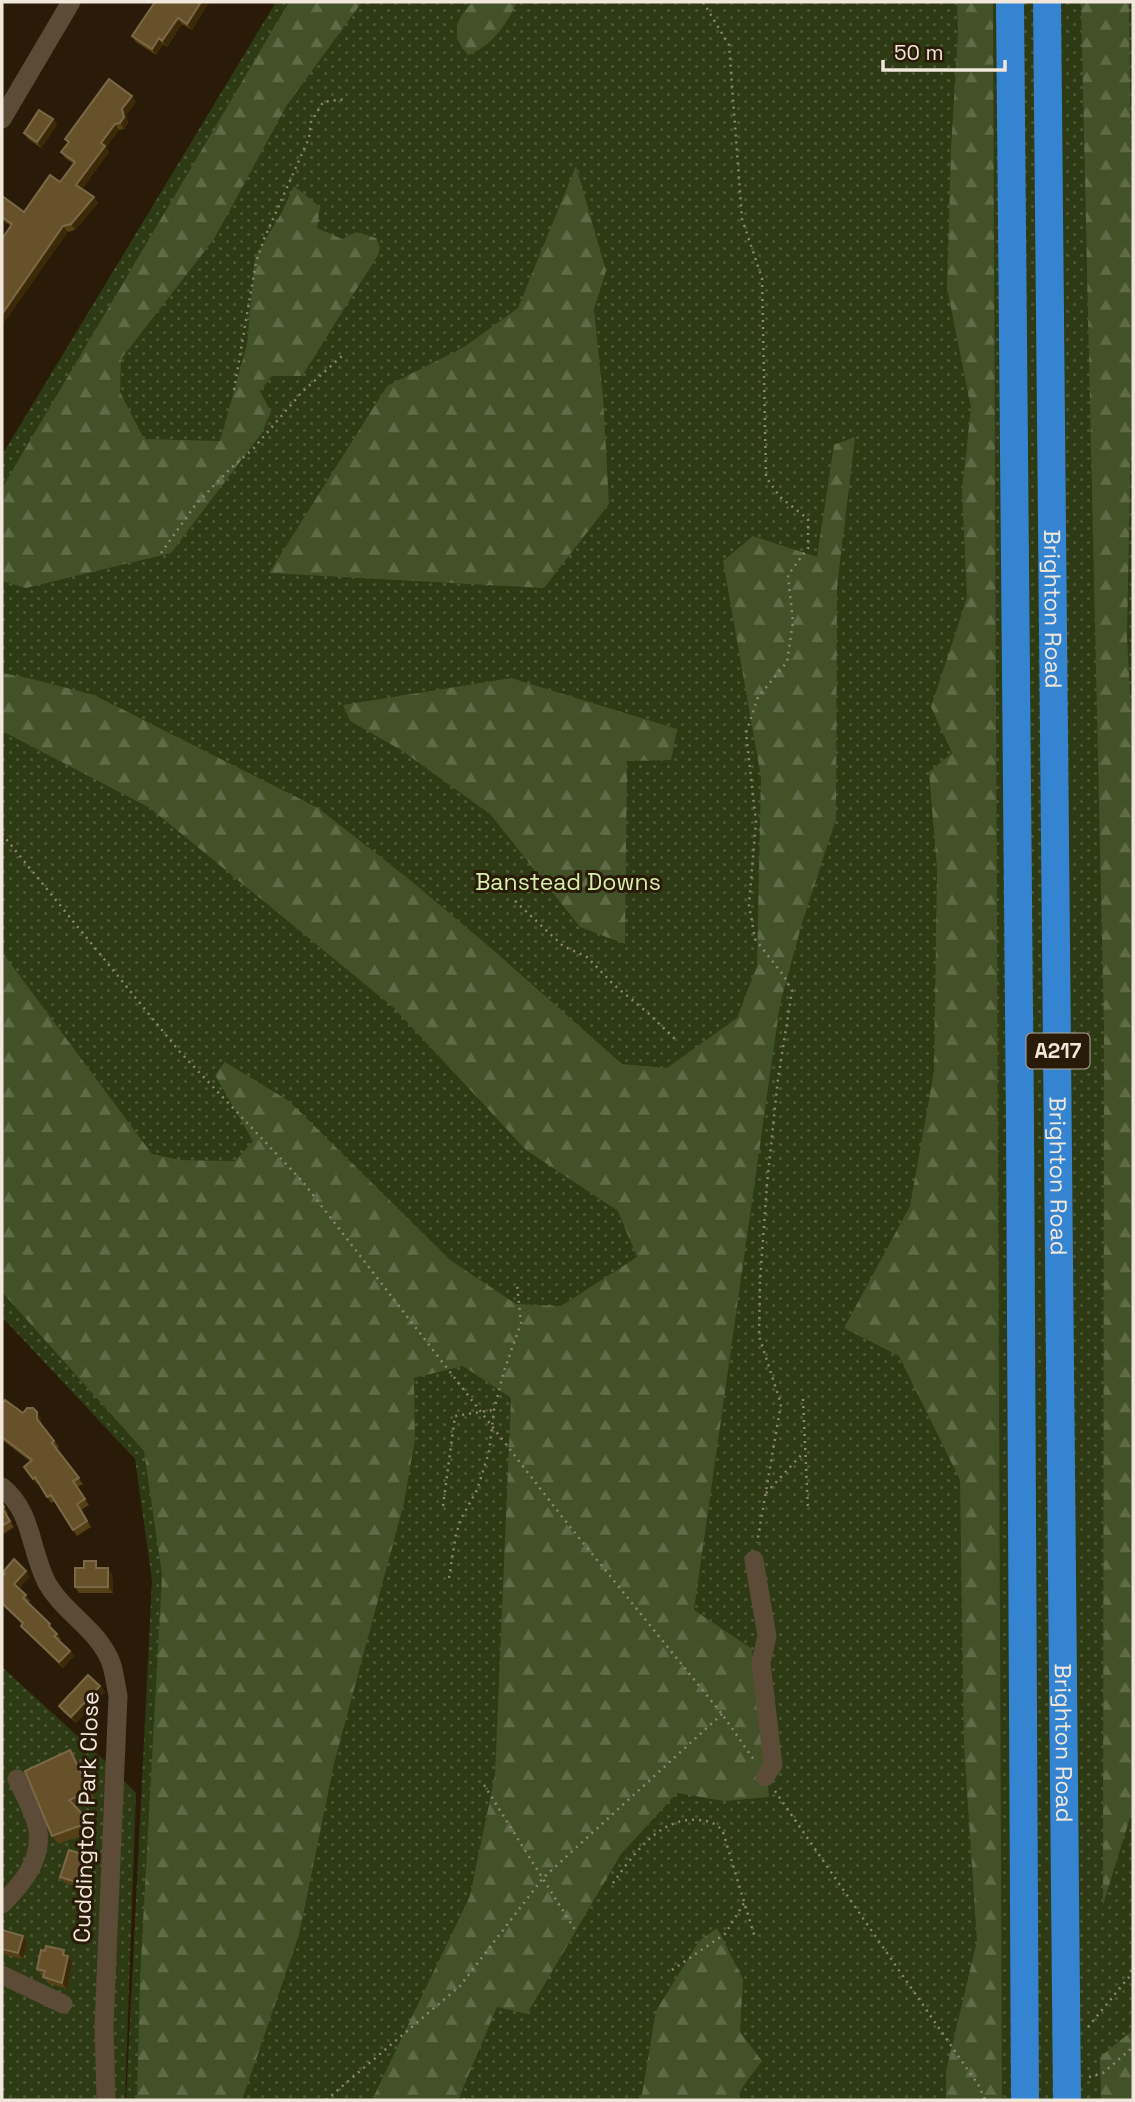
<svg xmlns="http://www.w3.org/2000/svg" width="1135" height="2102" font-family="'Space Grotesk',sans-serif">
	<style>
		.grass { fill: url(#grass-dots) }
		.forest { fill: url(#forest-firs) }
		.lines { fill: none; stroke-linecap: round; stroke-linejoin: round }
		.path { stroke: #908475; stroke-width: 2.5; stroke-dasharray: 2 5; stroke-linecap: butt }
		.minor { stroke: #5b4b37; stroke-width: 19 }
		.highway { stroke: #3484d1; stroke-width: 28 }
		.wall { fill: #553f16 }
		.shaded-wall { fill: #3c2907 }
		.building { fill: #66512b; stroke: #7b6847; stroke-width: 2 }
		.labels { text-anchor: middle; stroke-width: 6; stroke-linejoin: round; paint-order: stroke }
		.shield { fill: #291b08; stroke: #b5aa9c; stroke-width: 2 }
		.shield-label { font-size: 21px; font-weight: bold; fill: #f1e7db }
		.street-label { font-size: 23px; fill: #f1e7db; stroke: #291b08 }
		.park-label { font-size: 23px; fill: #d5f0aa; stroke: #291b08 }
	</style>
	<defs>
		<pattern id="grass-dots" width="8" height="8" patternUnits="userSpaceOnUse" patternTransform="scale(1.75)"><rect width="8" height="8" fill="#2d3a14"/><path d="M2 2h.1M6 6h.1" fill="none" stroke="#4c5636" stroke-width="1.8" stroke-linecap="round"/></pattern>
		<pattern id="forest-firs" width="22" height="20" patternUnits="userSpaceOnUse" patternTransform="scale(1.75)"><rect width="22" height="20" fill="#435128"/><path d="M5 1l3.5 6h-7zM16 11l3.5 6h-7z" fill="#5f6a47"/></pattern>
	</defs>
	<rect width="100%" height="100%" fill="#291b08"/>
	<g class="grass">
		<polygon points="276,2 1133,2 1133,2100 126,2100 152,1580 135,1459 2,1317 2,455"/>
		<polygon points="2,1667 105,1761 136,1793 125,2100 2,2100"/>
	</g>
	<g class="forest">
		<polygon points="289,2 362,2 287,105 214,239 121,359 120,392 144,439 220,441 247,345 255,257 281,214 294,186 320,207 317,228 342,239 356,232 376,238 380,247 378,255 302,376 272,376 260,391 271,412 261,434 171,553 26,588 2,581 2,488"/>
		<path d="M473,2H517C507,24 492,46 468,55C450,36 455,19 473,2Z"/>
		<polygon points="957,2 993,2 1002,2100 946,2100 946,2071 977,1941 964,1747 960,1480 899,1356 844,1328 910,1206 934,1071 937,869 929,772 952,753 931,707 967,598 962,491 971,407 947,288 951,149 958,33"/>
		<polygon points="1081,2 1129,2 1133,335 1127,636 1133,749 1133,1808 1103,1905 1104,1027"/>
		<polygon points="576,166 606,271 594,309 603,397 609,504 544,588 269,573 387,386 464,347 518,308"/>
		<polygon points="855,437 837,587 836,819 802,923 780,1004 694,1610 752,1649 769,1797 724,1801 677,1793 621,1854 527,2014 497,2007 458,2100 372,2100 470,1896 495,1775 511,1398 463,1366 414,1378 415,1439 404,1503 334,1764 299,1935 242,2100 137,2100 140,1979 162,1575 144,1451 2,1292 2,952 152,1154 180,1160 235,1161 253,1141 215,1075 225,1062 289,1101 450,1260 516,1304 561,1306 637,1257 618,1211 526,1150 394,1008 150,808 2,731 2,673 28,678 94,695 318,808 410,880 492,949 622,1064 667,1068 737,1018 757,966 761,777 723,561 753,536 817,557 834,445"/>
		<polygon points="511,678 677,729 671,760 627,761 625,944 580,927 490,814 401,750 350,721 343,705"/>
		<polygon points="717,1928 743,1979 740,2032 762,2061 744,2085 736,2100 641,2100 656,2011 699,1941"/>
		<polygon points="1133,2030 1133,2100 1101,2100 1100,2057"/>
	</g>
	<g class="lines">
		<g class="path">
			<polyline points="703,2 729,45 742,219 762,278 766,477 780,497 808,519 808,548 788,575 793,622 787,662 758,697 746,733 756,822 749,905 755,939 784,976 792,991 778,1079 767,1184 760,1281 759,1336 781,1404 757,1543"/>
			<polyline points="234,390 256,262 264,239 309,138 311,122 323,102 346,99"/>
			<polyline points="161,553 196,504 231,468 253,449 302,392 342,356"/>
			<polyline points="2,834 179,1051 303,1182 563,1518 722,1714 754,1760"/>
			<polyline points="515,901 563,946 587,957 614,985 648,1013 677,1041"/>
			<polyline points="803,1399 808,1509"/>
			<polyline points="766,1493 804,1452"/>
			<polyline points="443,1506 455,1416 493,1410"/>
			<polyline points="449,1578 456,1534 462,1517 477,1490 489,1452 494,1410 504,1371 521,1323 517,1284"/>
			<polyline points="484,1785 577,1933"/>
			<polyline points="775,1791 979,2086 985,2100"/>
			<path d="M613,1883C633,1855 660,1816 699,1820C709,1821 717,1823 723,1832L755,1938"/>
			<polyline points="672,1970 725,1934 744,1903"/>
			<polyline points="1088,2027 1129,1977 1133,1968"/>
			<polyline points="1089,2077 1103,2073 1133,2047"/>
			<polyline points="326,2100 460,1986 543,1878 722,1714"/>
			<polyline points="464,2100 464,2093"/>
		</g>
		<g class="minor">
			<polyline points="2,119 71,2"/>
			<path d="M2,1487C33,1512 30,1551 47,1583C62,1610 92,1626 107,1654C114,1665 115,1682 118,1696L104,2026L106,2100"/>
			<polyline points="754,1560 767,1636 761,1663 773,1765 765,1777"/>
			<path d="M2,1904C21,1885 42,1861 38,1831C36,1814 24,1795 17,1779"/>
			<polyline points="2,1975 63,2004"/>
		</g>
		<g class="highway">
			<polyline points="1010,2 1020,1123 1025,2100"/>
			<path id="s1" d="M1047,2L1067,2100"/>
		</g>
	</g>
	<g class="wall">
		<polygon points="209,2 192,30 182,24 167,47 163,44 156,55 136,42 132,36"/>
		<polygon points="136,102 126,115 128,123 124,129 119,130 106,147 109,152 82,189 98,203 75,230 68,232 11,226 2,220 2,196 24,212 60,182 74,164 65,158 61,152 68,143 65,139"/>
		<polygon points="53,119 57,125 41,148 28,139 24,133"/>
		<polygon points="2,1404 23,1413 41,1418 41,1424 59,1447 56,1449 83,1484 77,1487 89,1505 81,1510 91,1527 77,1536 55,1501 51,1503 39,1483 37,1484 24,1467 31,1462 2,1440"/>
		<polygon points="2,1504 8,1513 6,1514 14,1527 2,1535"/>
		<polygon points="100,1567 100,1568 112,1574 113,1593 79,1593 75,1587"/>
		<polygon points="30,1576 19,1589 30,1601 28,1603 54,1630 54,1631 61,1639 59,1641 70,1651 74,1656 63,1668 25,1631 21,1626 22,1624 2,1605 2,1577"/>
		<polygon points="100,1686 105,1692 76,1723 63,1712 59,1706"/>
		<polygon points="70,1750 76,1758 95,1799 76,1808 90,1822 95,1831 58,1844 52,1836"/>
		<polygon points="85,1855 89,1861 80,1888 64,1883 60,1877"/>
		<polygon points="2,1930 27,1942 23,1959 2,1954"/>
		<polygon points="64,1950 72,1962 67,1989 48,1983 43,1977 44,1976 41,1975 37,1969 45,1951"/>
	</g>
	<g class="shaded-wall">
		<polygon points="201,2 209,2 192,30 187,24"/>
		<polygon points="178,18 182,24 167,47 162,41"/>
		<polygon points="159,38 163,44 156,55 152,49"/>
		<polygon points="132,96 136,102 126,115 128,123 124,129 120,123 122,109"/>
		<polygon points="53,119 57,125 41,148 37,142"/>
		<polygon points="115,124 119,130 106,147 109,152 81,191 76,185 101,143"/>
		<polygon points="94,197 98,203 75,230 71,224"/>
		<polygon points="63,226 68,232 2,326 2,314"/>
		<polygon points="37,1412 41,1418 41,1425 37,1419"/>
		<polygon points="108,1568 112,1574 113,1593 108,1587"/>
		<polygon points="26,1571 30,1576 18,1590 14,1584"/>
		<polygon points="70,1651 74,1656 63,1668 59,1662"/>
		<polygon points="100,1686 105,1692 76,1723 71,1717"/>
		<polygon points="70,1750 76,1758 95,1799 90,1791"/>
		<polygon points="85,1855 89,1861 80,1888 76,1882"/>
		<polygon points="23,1936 27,1942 23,1959 18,1953"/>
		<polygon points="64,1950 72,1962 67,1989 62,1983"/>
	</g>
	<g class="building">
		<polygon points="155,2 201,2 187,24 178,18 162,41 159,38 152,49 132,36"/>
		<polygon points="109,79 132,96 122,109 124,117 120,123 115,124 101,143 105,146 76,185 94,197 71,224 63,226 2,314 2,239 12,224 2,217 2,196 24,212 50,175 60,182 75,162 61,152 69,142 65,139"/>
		<polygon points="39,110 53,119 37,142 24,133"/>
		<polygon points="5,1400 23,1413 27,1408 33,1408 37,1412 37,1419 54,1441 52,1443 79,1478 73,1481 85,1499 77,1504 87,1521 73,1530 51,1495 47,1497 35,1477 33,1479 24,1467 32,1460 2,1437 2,1404"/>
		<polygon points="2,1504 4,1507 2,1508 10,1521 2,1526"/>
		<polygon points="14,1559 26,1571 14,1584 26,1595 23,1598 50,1624 49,1626 57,1634 54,1636 70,1651 59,1662 21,1626 23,1623 2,1603 2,1577 5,1574 3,1572"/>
		<polygon points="84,1561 96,1561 96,1568 108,1568 108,1587 75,1587 75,1568 84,1568"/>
		<polygon points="88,1675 100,1686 71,1717 59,1706"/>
		<polygon points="70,1750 90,1791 69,1800 90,1822 52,1836 25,1771"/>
		<polygon points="69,1850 85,1855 76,1882 60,1877"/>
		<polygon points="2,1930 23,1936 18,1953 2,1949"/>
		<polygon points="46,1946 64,1950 63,1955 68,1956 62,1983 43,1977 45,1971 37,1969 41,1950 45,1951"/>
	</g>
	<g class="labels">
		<rect class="shield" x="1026.5" y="1033.5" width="63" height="35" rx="5"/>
		<g class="shield-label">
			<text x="1058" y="1058">A217</text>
		</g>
		<g class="street-label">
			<text dy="8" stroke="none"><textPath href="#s1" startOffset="607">Brighton Road</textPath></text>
			<text dy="8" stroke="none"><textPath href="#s1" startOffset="1174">Brighton Road</textPath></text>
			<text dy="8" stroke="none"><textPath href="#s1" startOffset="1741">Brighton Road</textPath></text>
			<text transform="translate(86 1817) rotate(-88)" y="8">Cuddington Park Close</text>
		</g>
		<g class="park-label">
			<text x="568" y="890">Banstead Downs</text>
		</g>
	</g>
	<rect width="1135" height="2102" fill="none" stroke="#f1e7db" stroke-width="7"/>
	<path d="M883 60v10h122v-10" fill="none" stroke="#f1e7db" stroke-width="3.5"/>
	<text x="894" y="60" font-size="21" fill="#f1e7db" stroke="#291b08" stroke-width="5" paint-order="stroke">50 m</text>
</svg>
